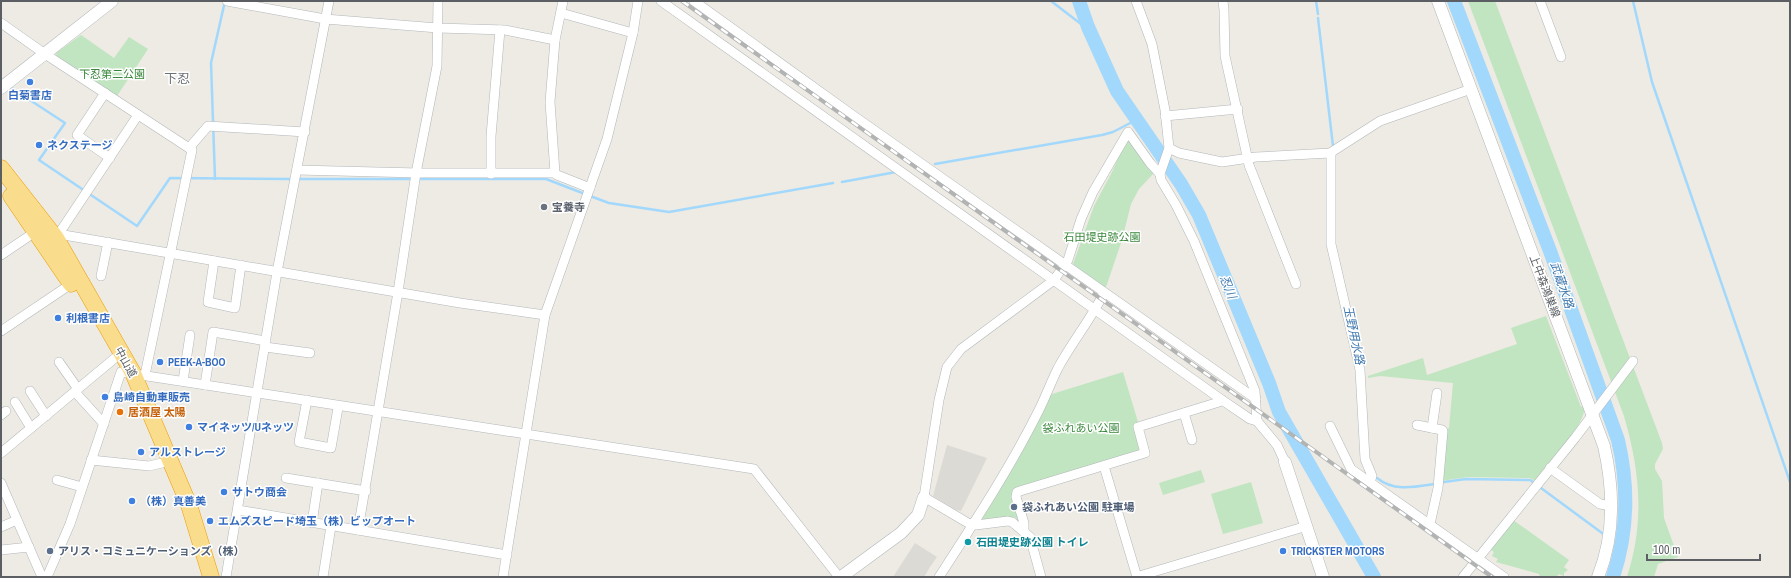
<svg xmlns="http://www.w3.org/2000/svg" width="1791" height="578" font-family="'Archivo Narrow','Noto Sans JP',sans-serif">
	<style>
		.industrial { fill: #dcdad5 }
		.green { fill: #c0e5c0 }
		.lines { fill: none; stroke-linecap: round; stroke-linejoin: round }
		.stream { stroke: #a3d8fd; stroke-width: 2.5 }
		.river { stroke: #a3d8fd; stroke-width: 14 }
		.street-casing { stroke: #b3b6ba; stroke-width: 10 }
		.secondary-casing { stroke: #b2b6ba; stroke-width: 13 }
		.highway-casing { stroke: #eb9e05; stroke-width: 17 }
		.street { stroke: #fff; stroke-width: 9 }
		.secondary { stroke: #fff; stroke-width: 12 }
		.highway { stroke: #fadc8d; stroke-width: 16 }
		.rail-casing { stroke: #b2b3b3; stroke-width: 4 }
		.rail { stroke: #fff; stroke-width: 2.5; stroke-dasharray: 8; stroke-linecap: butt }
		.shop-dot { fill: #3f7fe0; stroke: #fff; stroke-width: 1.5 }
		.worship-dot { fill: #6b7280; stroke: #fff; stroke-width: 1.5 }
		.food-dot { fill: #e8710a; stroke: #fff; stroke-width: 1.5 }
		.service-dot { fill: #5c6f8a; stroke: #fff; stroke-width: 1.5 }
		.culture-dot { fill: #0f9aa8; stroke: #fff; stroke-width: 1.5 }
		.labels { text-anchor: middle; stroke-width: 3; stroke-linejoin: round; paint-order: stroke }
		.park-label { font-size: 11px; fill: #378639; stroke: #fff }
		.shop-label { font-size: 11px; font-weight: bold; fill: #366cbe; stroke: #fff; text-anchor: start }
		.worship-label { font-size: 11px; font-weight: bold; fill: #5b616d; stroke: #fff; text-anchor: start }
		.street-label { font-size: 11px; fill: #5b5f63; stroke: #fff }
		.food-label { font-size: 11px; font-weight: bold; fill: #c56008; stroke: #fff; text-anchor: start }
		.service-label { font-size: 11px; font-weight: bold; fill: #4e5e75; stroke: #fff; text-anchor: start }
		.culture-label { font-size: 11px; font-weight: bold; fill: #0d838f; stroke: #fff; text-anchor: start }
		.water-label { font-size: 12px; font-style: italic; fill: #4178ae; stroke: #fff }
		.quarter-label { font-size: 13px; fill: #6c7175; stroke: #fff }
	</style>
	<rect width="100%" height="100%" fill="#edebe3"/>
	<g class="industrial">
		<polygon points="947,445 987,458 961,511 956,510 933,496"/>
		<polygon points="915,543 937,557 930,567 924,577 893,577"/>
	</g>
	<g class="green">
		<path d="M1468,1H1495L1662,443L1663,449L1655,464V469L1662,481L1664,518L1678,557L1658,564L1654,577H1627C1645,521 1640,471 1624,416Z"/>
		<polygon points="81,35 114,58 129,37 148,49 117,96 57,57 56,53"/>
		<polygon points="1128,136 1154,173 1139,189 1131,204 1122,240 1106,287 1104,287 1073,264 1094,206 1112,172"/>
		<path d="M1546,316L1581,407L1585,405C1585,427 1549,464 1535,481L1530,478L1468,477L1440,481L1446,430L1449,428L1453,383L1380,376L1368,378V376L1423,358L1427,375L1517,344L1511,328Z"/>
		<polygon points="1123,372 1138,422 1135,424 1143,449 1013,491 1020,523 1016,518 1012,517 977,521 1049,395"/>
		<polygon points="1201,470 1205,482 1163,495 1159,483"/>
		<polygon points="1251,482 1263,523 1223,534 1211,494"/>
		<polygon points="1513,520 1569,560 1564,567 1568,570 1564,573 1564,576 1559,574 1556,577 1540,577 1539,574 1496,562 1498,559 1492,556 1494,552 1490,549"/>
	</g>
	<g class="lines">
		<g class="stream">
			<polyline points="1051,1 1081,24 1088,27"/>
			<polyline points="1316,1 1318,14"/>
			<polyline points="1633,1 1652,82 1790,482"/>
			<polyline points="1318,18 1333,146"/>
			<polyline points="10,87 65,123 39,160 137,226 170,178 292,179"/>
			<polyline points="935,164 1102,135 1113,132 1136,120"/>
			<polyline points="215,179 211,63 225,1"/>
			<polyline points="297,179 412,179"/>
			<polyline points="417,179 546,179 585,194"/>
			<polyline points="842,182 896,172"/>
			<polyline points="590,196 609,203 669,212 833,183"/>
			<path d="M1377,478C1394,492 1415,487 1435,484"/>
			<polyline points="1444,482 1466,479 1530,480 1533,482"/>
			<polyline points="1541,488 1602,533"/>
		</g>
		<g class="river">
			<polyline points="1079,1 1088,27 1117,91 1181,184 1199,215 1269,383 1279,412 1374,577"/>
			<path d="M1454,1L1550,251L1618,440C1629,487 1628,532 1613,577"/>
		</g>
		<g class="street-casing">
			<g id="street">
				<polyline points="227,1 325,19 438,28 505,30 555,40"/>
				<polyline points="563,1 555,40 550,102 555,173 557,175 590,188"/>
				<polyline points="661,1 1222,400 1250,419 1257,421"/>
				<polyline points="694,1 851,114 1256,399"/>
				<polyline points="1136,1 1152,44 1165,110 1169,148 1160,174 1161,180 1176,205 1194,241 1255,391 1257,421 1277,445 1285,462"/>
				<polyline points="1223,1 1224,10 1225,56 1249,165 1296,284"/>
				<polyline points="1540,1 1561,57"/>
				<polyline points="561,13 633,33"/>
				<polyline points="1,23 45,54 192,150 145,375"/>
				<polyline points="105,93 77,135 110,158"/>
				<polyline points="1165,116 1238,109"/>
				<polyline points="189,148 208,126 305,132"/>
				<polyline points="1169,148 1179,153 1222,162 1256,157 1330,153 1380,121 1471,89"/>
				<polyline points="1330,153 1331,156 1331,244 1360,370 1365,459 1372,476 1370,482"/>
				<polyline points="297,170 419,173 555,173"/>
				<polyline points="491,174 491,136 500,30"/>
				<polyline points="58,234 460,303 545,315"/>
				<polyline points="56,238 138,115"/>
				<polyline points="1,255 35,232"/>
				<polyline points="214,261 208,302 235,308 241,265"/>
				<polyline points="101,276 108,242"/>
				<polyline points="1,331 71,284"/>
				<polyline points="265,347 310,353"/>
				<polyline points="59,362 78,389"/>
				<polyline points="183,381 190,335"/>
				<polyline points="205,385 213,332 266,341"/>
				<polyline points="30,391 46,416"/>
				<polyline points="75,392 104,424"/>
				<polyline points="307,400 299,442 331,448 338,408"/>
				<polyline points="15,402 31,428"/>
				<polyline points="1184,413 1192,440"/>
				<polyline points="1,415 6,411"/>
				<polyline points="1417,425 1442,430 1443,431 1438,488 1430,524"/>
				<polyline points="1330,426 1351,469 1504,577"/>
				<polyline points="1432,428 1437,393"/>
				<polyline points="1,453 115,358"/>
				<polyline points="91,460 149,466 162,463"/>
				<polyline points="1104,466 1137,577"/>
				<polyline points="1550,468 1600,504 1611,506"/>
				<polyline points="286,478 366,491"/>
				<polyline points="57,480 82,487"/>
				<polyline points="1,483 42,577"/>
				<polyline points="238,510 507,555"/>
				<polyline points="312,523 318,483"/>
				<polyline points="1,527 17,520"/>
				<polyline points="358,530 398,292 416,173 437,66 438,1"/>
				<polyline points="1024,532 1024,523 1016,497 1017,492 1145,453 1138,427 1219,402 1222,400"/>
				<polyline points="1,550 29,547"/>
				<polyline points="47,577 70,524 121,372 754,469 839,577"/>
				<polyline points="226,577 277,272 329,1"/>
				<polyline points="323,577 331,526"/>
				<polyline points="503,577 545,315 607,139 633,33 638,1"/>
				<path d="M939,577C974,523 1010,468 1039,410C1046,396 1051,382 1058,368C1072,342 1091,319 1104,293"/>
				<polyline points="1041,577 1030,537 1012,522 1008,521 976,525 968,523 924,497 939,400 947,367 961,349 1054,280 1068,260 1081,219 1093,192 1128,132 1150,163 1160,174"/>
				<polyline points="1136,577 1307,526"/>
				<polyline points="1463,577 1575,438 1633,361"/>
			</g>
		</g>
		<g class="secondary-casing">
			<g id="secondary">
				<path d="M1438,1L1604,446C1614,490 1615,535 1598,577"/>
				<polyline points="1,88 112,1"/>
				<polyline points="1285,462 1323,577"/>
				<polyline points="841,577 901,533 918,515 924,497"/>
			</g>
		</g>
		<g class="highway-casing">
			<g id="highway">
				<polyline points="1,168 56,238 133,373 189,505 211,577"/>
				<polyline points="11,196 71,284"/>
			</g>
		</g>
		<use href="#street" class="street"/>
		<use href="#secondary" class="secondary"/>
		<use href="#highway" class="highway"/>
		<g class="rail-casing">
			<polyline id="rail" points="682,1 1492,577"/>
		</g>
		<use href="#rail" class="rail"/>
	</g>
	<g class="shop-dot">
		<circle cx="30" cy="82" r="4"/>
		<circle cx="39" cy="145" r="4"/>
		<circle cx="58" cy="318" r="4"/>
		<circle cx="160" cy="362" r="4"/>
		<circle cx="105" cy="397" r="4"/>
		<circle cx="189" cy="427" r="4"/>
		<circle cx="141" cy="452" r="4"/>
		<circle cx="224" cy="492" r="4"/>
		<circle cx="132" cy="501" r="4"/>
		<circle cx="210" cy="521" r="4"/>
		<circle cx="1283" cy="551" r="4"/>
	</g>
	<circle class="worship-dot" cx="544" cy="207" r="4"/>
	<circle class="food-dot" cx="120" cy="412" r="4"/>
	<g class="service-dot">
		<circle cx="1014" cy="507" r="4"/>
		<circle cx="50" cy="551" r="4"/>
	</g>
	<circle class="culture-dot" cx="968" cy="542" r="4"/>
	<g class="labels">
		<g class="park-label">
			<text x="112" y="78">下忍第二公園</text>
			<text x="1102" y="241">石田堤史跡公園</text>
			<text x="1081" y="432">袋ふれあい公園</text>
		</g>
		<g class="shop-label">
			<text x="30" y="99" text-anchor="middle">白菊書店</text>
			<text x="47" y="149">ネクステージ</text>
			<text x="66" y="322">利根書店</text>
			<text x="168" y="366">PEEK-A-BOO</text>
			<text x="113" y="401">島崎自動車販売</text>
			<text x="197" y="431">マイネッツ/Uネッツ</text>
			<text x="149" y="456">アルストレージ</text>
			<text x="232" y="496">サトウ商会</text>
			<text x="140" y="505">（株）真善美</text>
			<text x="218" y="525">エムズスピード埼玉（株）ビップオート</text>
			<text x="1291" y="555">TRICKSTER MOTORS</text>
		</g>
		<g class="worship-label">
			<text x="552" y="211">宝養寺</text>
		</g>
		<g class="street-label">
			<text transform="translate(1545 286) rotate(69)" y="4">上中森鴻巣線</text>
			<text transform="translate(126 362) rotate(61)" y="4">中山道</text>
		</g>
		<g class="food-label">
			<text x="128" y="416">居酒屋 太陽</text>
		</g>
		<g class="service-label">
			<text x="1022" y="511">袋ふれあい公園 駐車場</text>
			<text x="58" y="555">アリス・コミュニケーションズ（株）</text>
		</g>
		<g class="culture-label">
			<text x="976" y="546">石田堤史跡公園 トイレ</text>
		</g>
		<g class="water-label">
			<text transform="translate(1562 285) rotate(71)" y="4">武蔵水路</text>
			<text transform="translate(1228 287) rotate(68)" y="4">忍川</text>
			<text transform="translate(1354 335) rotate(78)" y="4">玉野用水路</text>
		</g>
		<g class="quarter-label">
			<text x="177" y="83">下忍</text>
		</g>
	</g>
	<rect width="1791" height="578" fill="none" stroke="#5b5f63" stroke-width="4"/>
	<path d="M1647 554v6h113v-6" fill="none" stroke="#5b5f63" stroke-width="2"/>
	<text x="1653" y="554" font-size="12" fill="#5b5f63" stroke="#ffffff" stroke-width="3" paint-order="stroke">100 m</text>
</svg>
